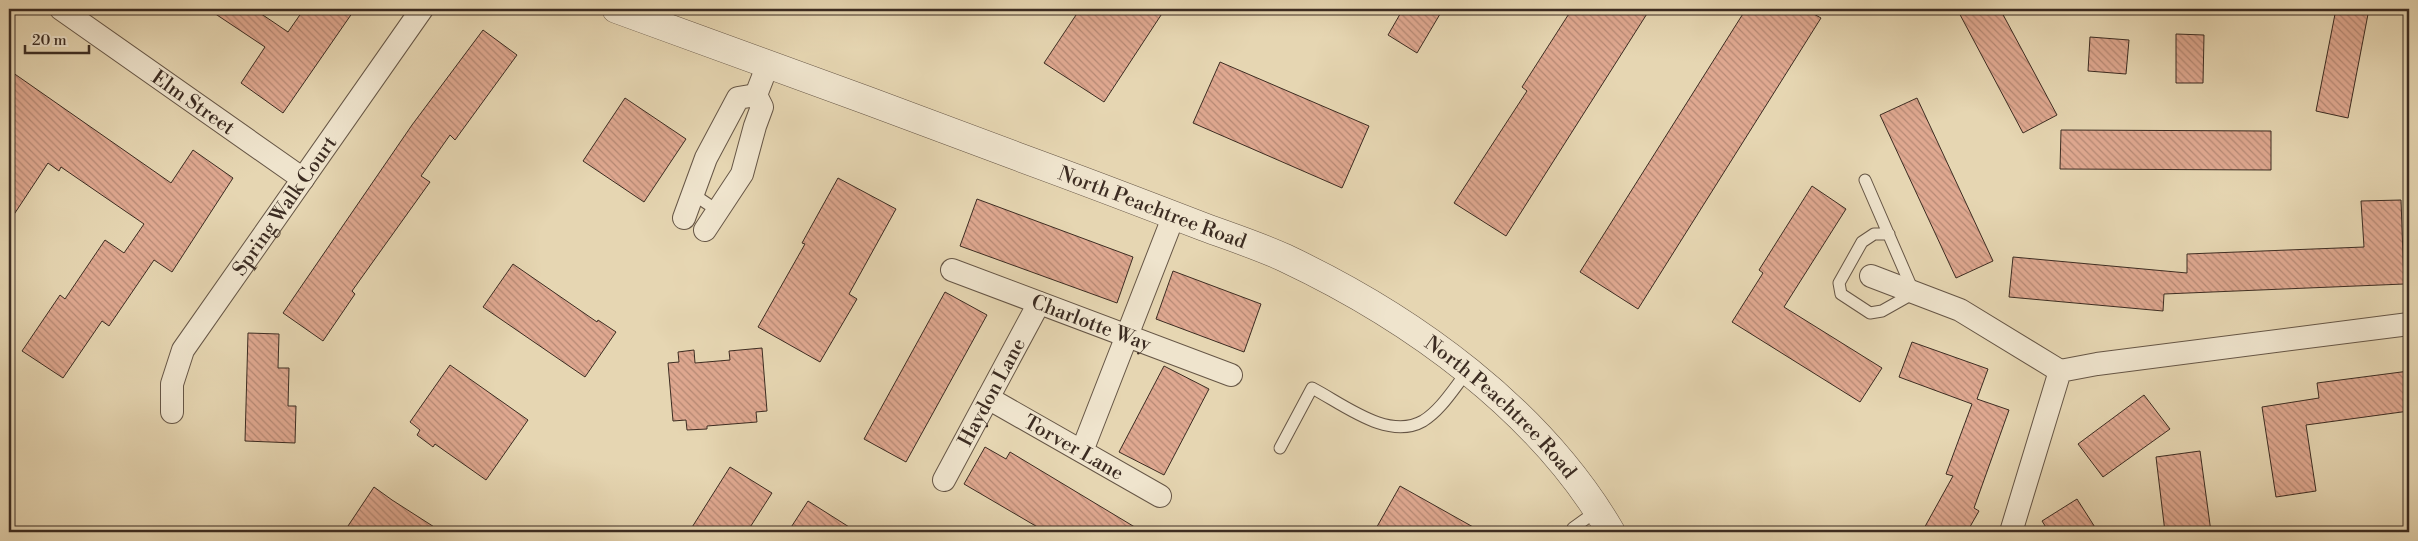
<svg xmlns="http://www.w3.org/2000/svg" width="2418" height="541" font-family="'Libre Bodoni',serif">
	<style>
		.building { fill: url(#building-back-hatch); stroke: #3c2c22 }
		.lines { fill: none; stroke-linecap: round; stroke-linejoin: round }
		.service-casing { stroke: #665646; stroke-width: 13 }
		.minor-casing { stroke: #665646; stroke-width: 24 }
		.tertiary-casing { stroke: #665646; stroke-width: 29 }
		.service { stroke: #efe4cd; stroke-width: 11 }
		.minor { stroke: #efe4cd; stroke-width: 22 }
		.tertiary { stroke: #efe4cd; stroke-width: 28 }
		.labels { text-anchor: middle; stroke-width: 4; stroke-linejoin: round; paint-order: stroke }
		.street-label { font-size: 20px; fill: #3c2c22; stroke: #efe4cd }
	</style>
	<defs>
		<pattern id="building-back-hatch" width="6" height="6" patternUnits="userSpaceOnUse" patternTransform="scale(1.25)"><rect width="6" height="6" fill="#dfa890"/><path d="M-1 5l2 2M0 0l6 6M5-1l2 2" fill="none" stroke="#b68975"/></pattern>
	</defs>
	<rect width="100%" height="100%" fill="#e6d6b2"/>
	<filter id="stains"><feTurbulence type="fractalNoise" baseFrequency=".004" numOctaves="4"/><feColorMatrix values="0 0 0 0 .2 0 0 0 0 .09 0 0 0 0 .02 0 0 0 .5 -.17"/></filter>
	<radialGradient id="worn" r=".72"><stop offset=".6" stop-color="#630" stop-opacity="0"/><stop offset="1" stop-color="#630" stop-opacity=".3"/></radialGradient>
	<g class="building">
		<polygon points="208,9 254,9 288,32 304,9 355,9 283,113 241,83 265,47"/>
		<polygon points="1080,9 1165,9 1104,102 1044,63"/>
		<polygon points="1403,9 1443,9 1417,53 1388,35"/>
		<polygon points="1572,9 1650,9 1506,236 1454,203 1527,91 1522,87"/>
		<polygon points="1746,9 1805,9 1821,18 1638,309 1580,272"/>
		<polygon points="1957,9 2000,9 2057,115 2023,133"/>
		<polygon points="2336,9 2369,9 2348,118 2316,111"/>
		<polygon points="483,30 517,55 455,140 450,135 421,176 430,182 352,291 355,294 323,341 283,313 412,125"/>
		<polygon points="2176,34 2204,35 2203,83 2176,83"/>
		<polygon points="2090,37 2129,40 2126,74 2088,71"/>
		<polygon points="1220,62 1369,126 1342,188 1193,123"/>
		<polygon points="9,70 171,183 193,150 233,178 172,272 154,260 109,326 102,321 63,378 22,351 60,295 65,299 105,240 124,253 144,224 61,167 59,171 48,163 9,222"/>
		<polygon points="625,98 686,139 644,202 583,161"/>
		<polygon points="1917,98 1993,261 1956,278 1880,115"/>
		<polygon points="2061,130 2271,131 2271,170 2060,169"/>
		<polygon points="838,178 896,209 849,294 857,299 820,362 758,327 805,244 802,243"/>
		<polygon points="1812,186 1846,209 1784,307 1882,368 1860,402 1732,322 1763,273 1759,270"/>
		<polygon points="977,199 1133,257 1117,303 960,246"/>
		<polygon points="2401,200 2404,284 2164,294 2163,311 2009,297 2013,257 2187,273 2187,254 2364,247 2361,201"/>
		<polygon points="513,264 597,322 598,320 616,332 585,377 483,307"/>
		<polygon points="1173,271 1261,304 1244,352 1156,319"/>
		<polygon points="945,292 987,315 906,462 864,439"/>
		<polygon points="248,333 279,334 278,368 289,368 288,406 296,406 295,443 245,441"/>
		<polygon points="1912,342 1988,369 1977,399 2009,410 1974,508 1979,511 1967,532 1922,532 1953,476 1946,474 1972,404 1899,377"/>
		<polygon points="762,348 767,411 756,412 757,422 707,426 707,429 687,430 686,420 673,421 668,363 679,362 678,352 694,350 695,363 730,360 729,351"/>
		<polygon points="450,365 528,420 486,480 435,444 433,447 417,435 420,430 410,422"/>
		<polygon points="1164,366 1209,389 1164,475 1119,452"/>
		<polygon points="2409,371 2409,411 2306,425 2316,491 2276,497 2262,407 2319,398 2317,383"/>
		<polygon points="2144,395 2170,429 2103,477 2078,444"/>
		<polygon points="985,447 1006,459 1010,452 1143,532 1046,532 964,484"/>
		<polygon points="2200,451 2211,532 2165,532 2156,457"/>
		<polygon points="730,467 772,493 747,532 689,532"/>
		<polygon points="1400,486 1482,532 1374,532"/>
		<polygon points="374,487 392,500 442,532 344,532"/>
		<polygon points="2077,499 2098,532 2049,532 2042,521"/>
		<polygon points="808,501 857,532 788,532"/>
	</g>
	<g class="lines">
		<g class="service-casing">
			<g id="service">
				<polyline points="1865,180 1914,293 1882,311 1870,313 1841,294 1839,283 1862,242 1874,234 1889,234"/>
				<polyline points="693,194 718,211"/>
				<path d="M1280,448L1312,388C1343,404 1388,441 1423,421C1441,410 1454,388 1467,372"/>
				<polyline points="1573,528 1598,510"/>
			</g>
		</g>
		<g class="minor-casing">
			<g id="minor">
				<path id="s1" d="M61,9L303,179"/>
				<polyline points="684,218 706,158 738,98 756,95"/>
				<polyline points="705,230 742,174 755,126 762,107 756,95 768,64"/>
				<path id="s2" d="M952,270L1231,375"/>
				<polyline points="1871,276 1960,310 2060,371"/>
				<path id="s3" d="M988,398L1160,496"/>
				<path id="s4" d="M172,412V384L183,350L422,9"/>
				<polyline points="1082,451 1174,215"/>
				<path id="s5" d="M944,480L1039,303"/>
				<polyline points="2011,532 2060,371 2097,364 2409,324"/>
			</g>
		</g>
		<g class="tertiary-casing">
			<g id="tertiary">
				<path id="s6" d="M616,9C750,57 883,106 1016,156C1079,179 1142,203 1204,227C1231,237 1259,246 1285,258C1412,318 1539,409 1611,532"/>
			</g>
		</g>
		<use href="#service" class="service"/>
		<use href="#minor" class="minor"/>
		<use href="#tertiary" class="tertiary"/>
	</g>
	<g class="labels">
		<g class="street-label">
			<text dy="7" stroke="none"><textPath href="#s1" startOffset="162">Elm Street</textPath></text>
			<text dy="7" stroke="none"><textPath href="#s4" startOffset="240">Spring Walk Court</textPath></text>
			<text dy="7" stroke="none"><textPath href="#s6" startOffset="572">North Peachtree Road</textPath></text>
			<text dy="7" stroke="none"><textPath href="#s2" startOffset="149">Charlotte Way</textPath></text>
			<text dy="7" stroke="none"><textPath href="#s5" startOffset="100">Haydon Lane</textPath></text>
			<text dy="7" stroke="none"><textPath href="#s6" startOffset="978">North Peachtree Road</textPath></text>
			<text dy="7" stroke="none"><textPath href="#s3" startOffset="99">Torver Lane</textPath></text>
		</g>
	</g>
	<rect width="2418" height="541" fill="none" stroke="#e6d6b2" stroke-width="30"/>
	<rect x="10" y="10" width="2398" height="521" fill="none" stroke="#3c2c22" stroke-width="2.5"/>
	<rect x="15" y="15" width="2388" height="511" fill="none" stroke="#3c2c22"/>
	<path d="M25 45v8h64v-8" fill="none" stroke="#3c2c22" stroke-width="2.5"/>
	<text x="32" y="45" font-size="15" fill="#3c2c22" stroke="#efe4cd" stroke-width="4" paint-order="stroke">20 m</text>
	<rect width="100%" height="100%" filter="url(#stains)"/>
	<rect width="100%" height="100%" fill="url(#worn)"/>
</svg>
